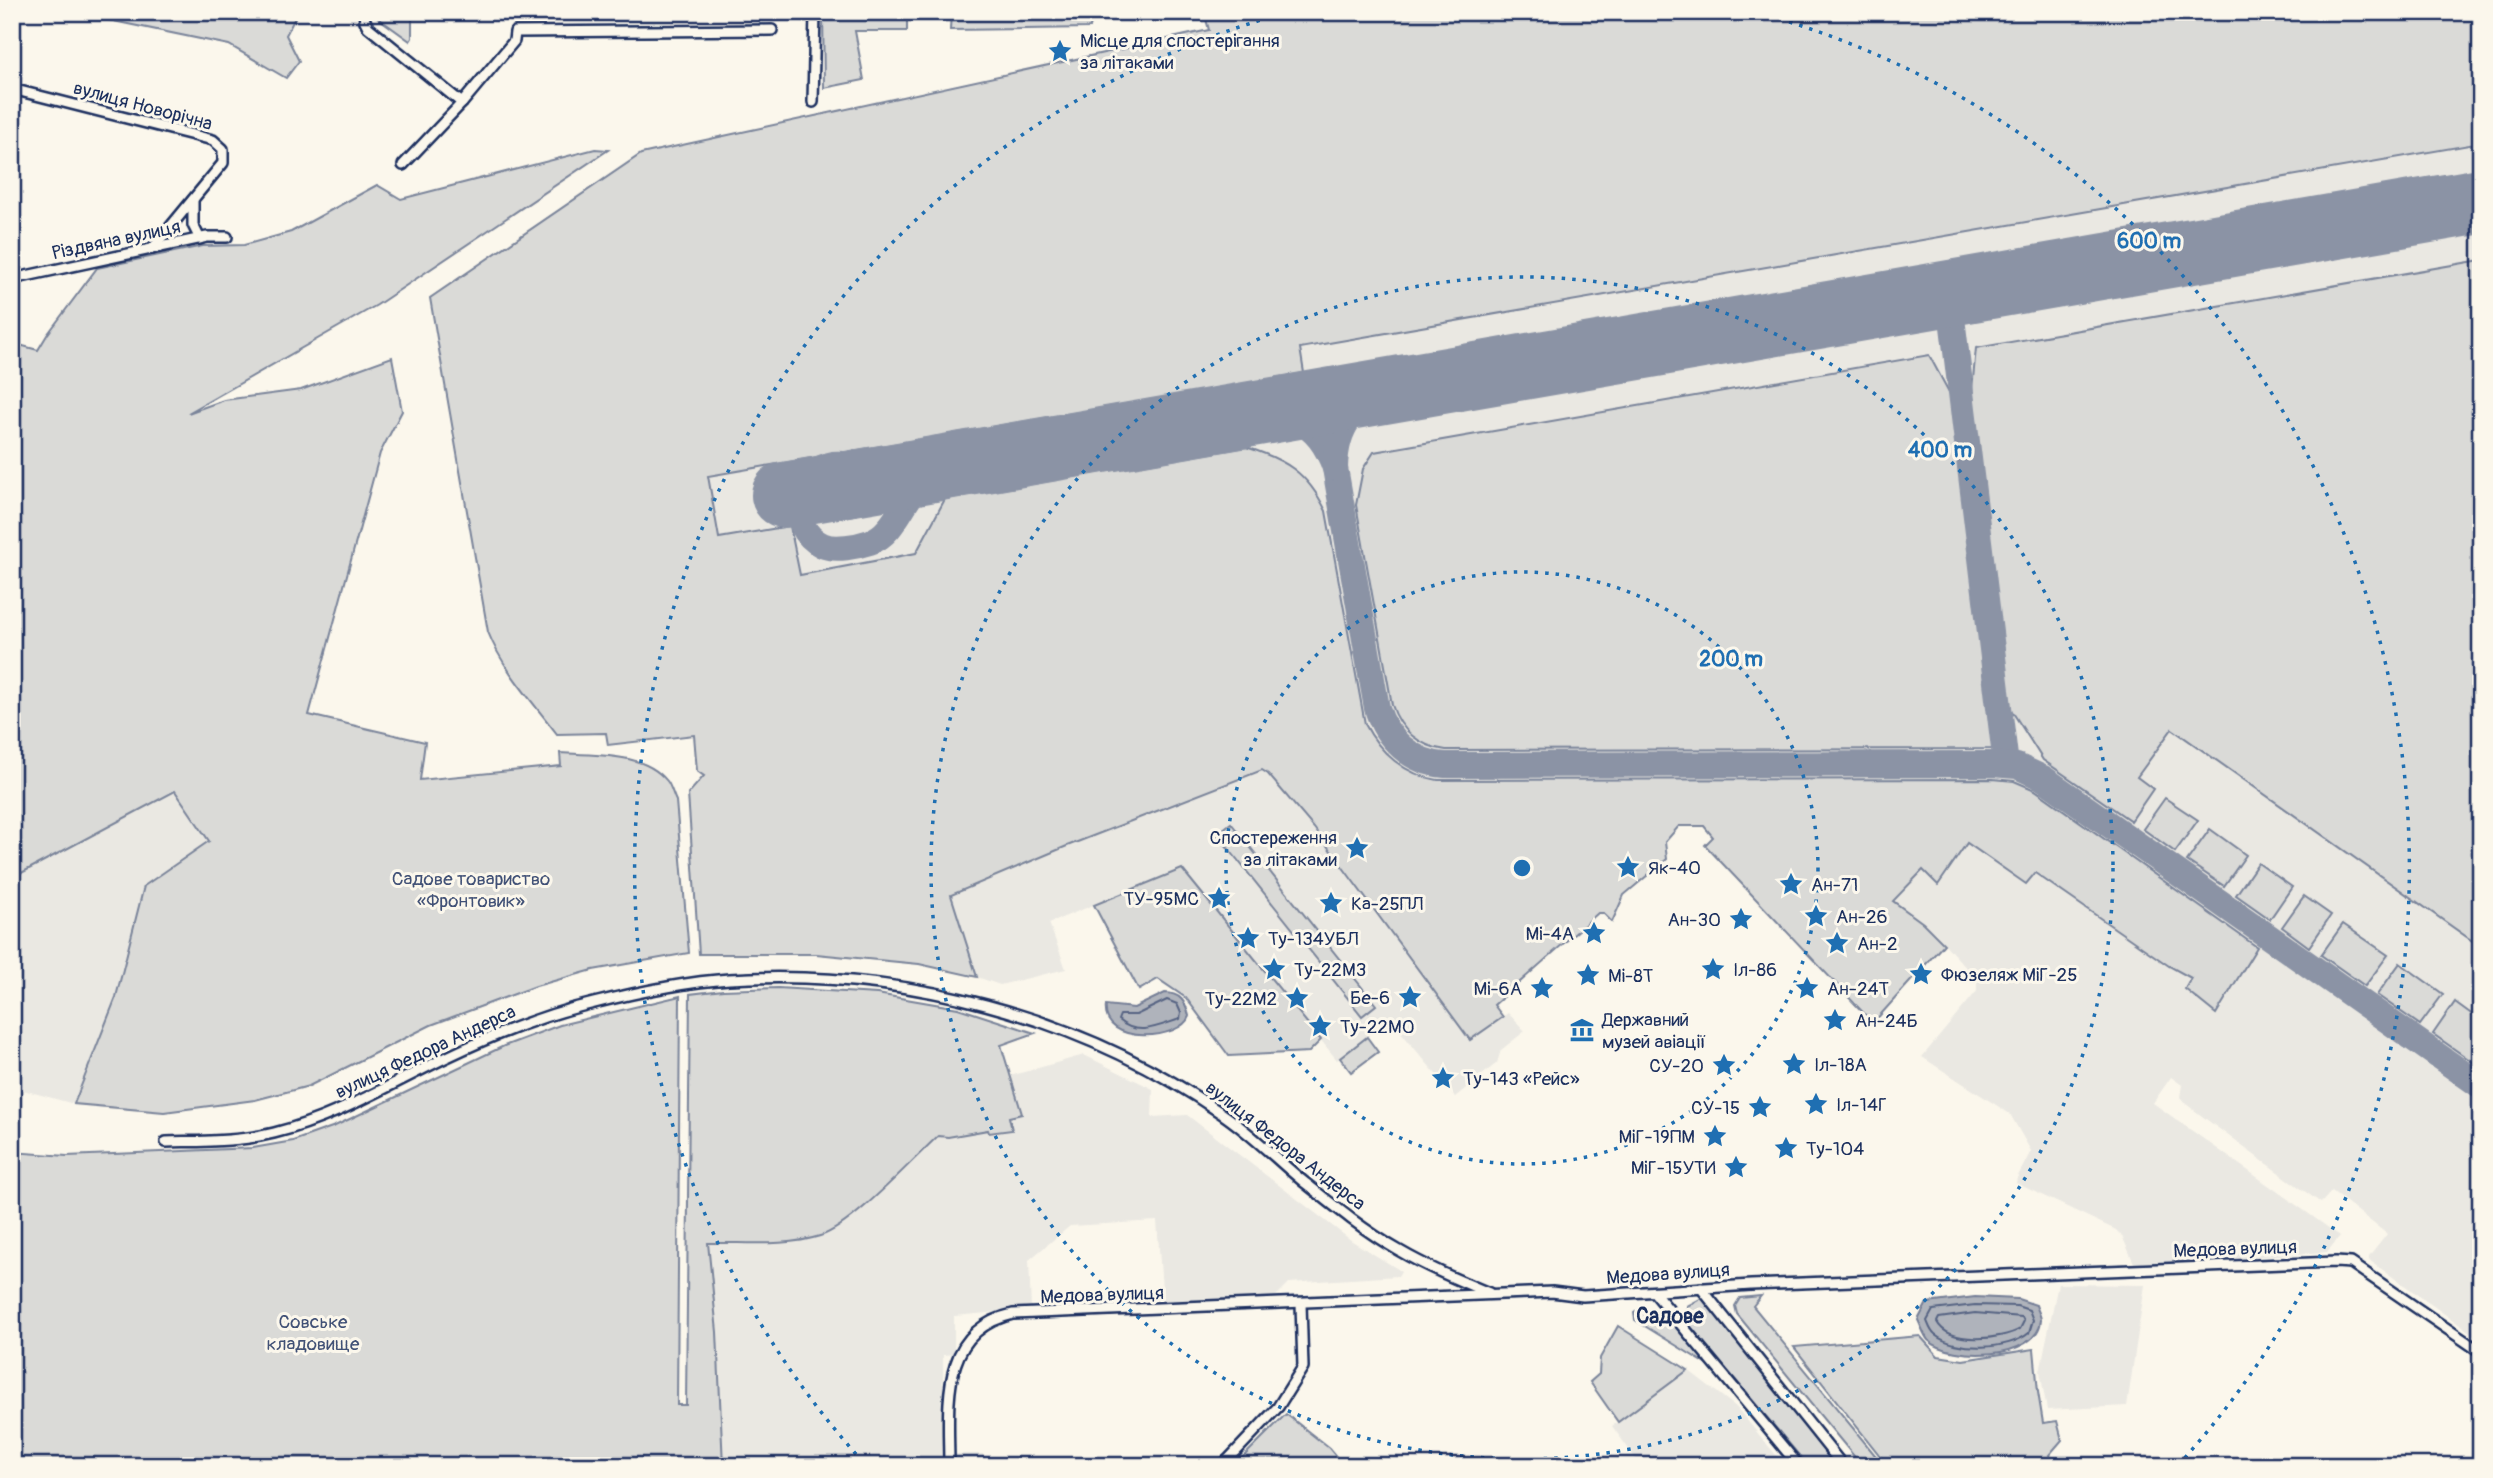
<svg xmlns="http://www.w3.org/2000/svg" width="2493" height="1478" font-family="Pangolin,sans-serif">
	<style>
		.built { fill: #eae8e2; fill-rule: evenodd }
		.green { fill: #dadad7; stroke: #7a849a; stroke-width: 2 }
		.water { fill: #afb3bb; stroke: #747e96; stroke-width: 2 }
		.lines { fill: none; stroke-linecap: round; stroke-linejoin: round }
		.shore { stroke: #566483; stroke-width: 2 }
		.taxiway { stroke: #8b93a5; stroke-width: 26 }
		.runway { stroke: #8b93a5; stroke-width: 66 }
		.street-casing { stroke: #1b2f5e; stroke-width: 14 }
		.street { stroke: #fbf7ec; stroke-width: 9 }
		.ring { fill: none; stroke: #1f6fb2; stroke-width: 3.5; stroke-dasharray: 3.5 7 }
		.labels { text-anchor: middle; stroke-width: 6; stroke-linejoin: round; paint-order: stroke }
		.poi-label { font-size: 19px; fill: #1b2f5e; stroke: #fbf7ec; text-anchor: start }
		.street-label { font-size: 19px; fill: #1b2f5e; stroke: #fbf7ec }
		.park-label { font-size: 19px; fill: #415176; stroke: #fbf7ec }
		.neighbourhood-label { font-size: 21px; font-weight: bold; fill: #1b2f5e; stroke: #fbf7ec }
		.centre { fill: #1f6fb2; stroke: #fbf7ec; stroke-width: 3.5 }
		.ring-label { font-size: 21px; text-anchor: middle; font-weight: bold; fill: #1f6fb2; stroke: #fbf7ec; stroke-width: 6; stroke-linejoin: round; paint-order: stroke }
	</style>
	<rect width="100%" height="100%" fill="#fbf7ec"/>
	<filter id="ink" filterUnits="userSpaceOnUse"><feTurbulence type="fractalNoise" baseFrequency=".0143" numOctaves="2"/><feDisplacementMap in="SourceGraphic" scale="14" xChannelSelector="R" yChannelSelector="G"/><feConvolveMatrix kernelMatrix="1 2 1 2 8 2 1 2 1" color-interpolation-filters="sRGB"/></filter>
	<g filter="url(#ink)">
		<g class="built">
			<path d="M1204,12H2481V1340L2369,1260V1257L2387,1234L2332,1191L2321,1203L2246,1149L2186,1104L2180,1097L2182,1085L2171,1077L2153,1103L2340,1236L2327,1252L2135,1265L2122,1236L2116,1230L2016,1183L2017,1178L2031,1151L2010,1114L1922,1057L1977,991V980L1935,933L1893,901L1816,824L1314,828L1470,1039L1508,1013L1525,1031L1501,1050L1497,1063L1455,1097L1390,1019L1337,1060L1182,869L1049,923L1066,969L1000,985L977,977L951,895L793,765L701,776L697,771L694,734L608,745L606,733L557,734L518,682L497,651L488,633L430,298L641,154L1209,30ZM1231,823L1362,1016L1218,834Z"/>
			<polygon points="175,791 209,841 144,886 116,997 74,1104 12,1087 12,878"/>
			<polygon points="1084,1055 1153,1089 1152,1117 1187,1115 1352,1241 1401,1271 1398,1276 1289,1283 1274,1298 1163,1303 1157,1221 1070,1226 1029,1260 1031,1309 954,1316 954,1354 943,1355 943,1454 983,1454 983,1466 723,1466 717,1332 708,1243 787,1241 825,1234 848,1220 938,1136 948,1137 989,1130 1009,1117 1022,1114 1010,1076"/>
			<polygon points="2058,1284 2145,1285 2127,1406 2047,1410 2040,1371"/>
			<polygon points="1688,1370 1736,1407 1785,1466 1641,1466 1612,1426"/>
		</g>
		<g class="green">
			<polygon points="99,12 298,12 286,35 299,61 286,78 229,45 104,19"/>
			<polygon points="375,12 412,12 412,38 410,41 374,15"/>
			<polygon points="823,12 907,12 907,31 855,31 864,80 824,88"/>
			<polygon points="951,12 1093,12 1090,28 950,30"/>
			<path d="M1204,12H2481V143L1300,348L1304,373L708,476L719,538L790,526L800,575L916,553L945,499L1246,447C1286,460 1307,472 1326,511L1365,724C1380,753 1405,775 1438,780L1993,779L2014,781L2035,790L2257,947L2216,1014L2185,989L2191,978L2169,966L2035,873L2026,884L1967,843L1938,885L1923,870L1893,901L1923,923L1944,944L1873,1023L1705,845L1713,837L1704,826H1679L1665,842L1667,859L1624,895L1612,922L1603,913H1598L1494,1005L1503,1017L1470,1040L1314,828L1268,774L1262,770L1067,846L951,895L977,977L919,964L816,954H699L688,794L704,776L697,771L694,735L608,745L606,733L557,734C533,702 503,670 488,632L430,298L641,154L1209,30Z"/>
			<path d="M595,149L608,150L377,305L188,413L224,400L301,390L392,357L402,411L380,453L309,715L425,742L420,780L561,766L560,753C594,756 643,751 667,781C671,786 673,795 676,801L689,953L593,970L536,986L431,1025L309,1086L255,1100L164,1112L74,1104L116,997L144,886L209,841L175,791L12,878V343L38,350L47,335L97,268L203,246L244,245L291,232L377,185L401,199Z"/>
			<polygon points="2481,260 2481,947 2172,729 2137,777 2153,789 2131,821 2043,760 2010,708 1972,390 1976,348"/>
			<path d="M1929,355L1950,394L1993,749L1446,750C1420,747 1400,730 1392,705L1356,505L1363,469L1374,452Z"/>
			<polygon points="2165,798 2198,820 2175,852 2143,829"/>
			<polygon points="1231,823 1376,1005 1362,1016 1217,834"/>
			<polygon points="2210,829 2246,855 2224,886 2187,861"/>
			<polygon points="2258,863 2292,887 2270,919 2236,895"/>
			<polygon points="1182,869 1321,1040 1309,1052 1229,1056 1186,998 1158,979 1139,990 1094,905"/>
			<polygon points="2304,896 2331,915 2309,947 2282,927"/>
			<polygon points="2343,924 2388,955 2365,986 2321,955"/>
			<polygon points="2400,963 2443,994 2420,1025 2377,995"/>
			<path d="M778,988L877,994L958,1008L1035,1033L1001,1045L1022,1114L1009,1117L1012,1130L989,1133L988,1130L948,1137L938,1136C911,1161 852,1226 820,1236C785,1247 744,1242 708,1243L717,1332L723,1466H12V1152L67,1156L253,1148L293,1141L335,1126L504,1046L560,1025L680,996L677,1405H686L690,994L723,990Z"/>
			<polygon points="2455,1002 2481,1021 2481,1059 2477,1065 2433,1034"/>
			<polygon points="1367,1037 1378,1052 1351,1072 1340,1058"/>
			<polygon points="1761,1296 1753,1306 1884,1466 1862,1466 1737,1314 1735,1306 1740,1298"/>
			<polygon points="1702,1298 1836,1466 1808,1466 1686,1321 1687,1306"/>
			<polygon points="1640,1309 1663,1313 1674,1319 1740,1398 1727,1388 1711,1367 1635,1320 1634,1313"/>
			<polygon points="1618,1326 1688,1370 1618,1422 1590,1382 1599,1374 1600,1358"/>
			<polygon points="1920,1336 1938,1356 1963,1360 2034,1349 2038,1392 2043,1423 2057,1421 2062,1440 2049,1455 2059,1466 1888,1466 1794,1347"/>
			<polygon points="1286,1414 1329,1448 1344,1466 1234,1466"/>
		</g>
		<g class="water">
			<path d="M1165,993C1180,993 1186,1002 1189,1016C1182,1040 1101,1047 1106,1005L1134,1008Z"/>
			<path d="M1975,1297L2018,1299L2036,1305C2037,1309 2041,1316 2041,1320C2038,1360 1951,1362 1928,1340C1924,1335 1921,1326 1918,1320L1927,1303Z"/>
		</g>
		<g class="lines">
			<g class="shore">
				<path d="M1167,1000L1177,1004L1181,1013L1180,1019C1158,1026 1138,1037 1118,1020L1120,1015H1136Z"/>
				<path d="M1975,1305L2017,1306L2029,1310L2033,1320L2029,1333C2009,1350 1956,1352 1935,1335C1931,1332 1929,1326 1927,1321L1933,1310Z"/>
				<path d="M1975,1313L2022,1317L2024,1321L2020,1329C2001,1340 1949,1345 1937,1322L1939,1318Z"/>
			</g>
			<g class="taxiway">
				<polyline points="1949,293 2006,765"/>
				<path d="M1236,417C1285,411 1317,416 1335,468L1377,708C1386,739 1412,763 1445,765L1993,764L2017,766L2043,778L2481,1086"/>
				<path d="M1335,468C1336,425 1354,404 1393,390"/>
				<path d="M896,475C889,475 882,475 875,473C860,470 849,462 833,464C793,470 786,528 822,545C835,551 858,546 870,542C892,535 901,506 915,490C926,477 942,471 956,465"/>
			</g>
			<polyline class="runway" points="784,495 2481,201"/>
			<g class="street-casing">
				<g id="street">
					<polyline points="364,12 365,21 368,27 462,103"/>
					<polyline points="12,89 213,140 223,149 223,163 152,249"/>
					<polyline points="813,102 815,12"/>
					<polyline points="403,165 462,103 514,41 515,32 772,30"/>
					<polyline points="193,200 193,225 200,239"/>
					<polyline points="12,279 207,237 227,237"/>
					<path d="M166,1142C201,1141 239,1142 274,1133C335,1118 389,1085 445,1058C493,1035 542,1015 594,1003C638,992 684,982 729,979C902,969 1078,1014 1221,1113C1251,1133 1277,1160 1304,1182C1334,1206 1365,1231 1398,1250C1427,1267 1458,1280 1489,1293"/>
					<polyline points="1701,1288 1843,1466"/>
					<polyline points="1654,1292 1799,1466"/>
					<path d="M949,1466C949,1406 938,1331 1013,1314L1552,1292L1583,1296L1751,1285L2336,1262L2351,1263L2481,1352"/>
					<polyline points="1222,1466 1278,1407 1303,1367 1301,1304"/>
				</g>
			</g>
			<use href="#street" class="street"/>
		</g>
	</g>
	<g class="ring">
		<circle cx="1522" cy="868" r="296"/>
		<circle cx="1522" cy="868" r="591"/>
		<path d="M863 1462A887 887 0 0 1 1285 13M1759 13A887 887 0 0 1 2181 1462"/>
	</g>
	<defs>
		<g id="sight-bare" transform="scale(1.89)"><path d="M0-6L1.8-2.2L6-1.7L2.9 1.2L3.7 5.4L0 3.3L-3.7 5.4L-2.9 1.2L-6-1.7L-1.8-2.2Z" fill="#1f6fb2" stroke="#fbf7ec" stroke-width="2.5" paint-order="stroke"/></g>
		<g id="museum-bare" transform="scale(1.89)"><path d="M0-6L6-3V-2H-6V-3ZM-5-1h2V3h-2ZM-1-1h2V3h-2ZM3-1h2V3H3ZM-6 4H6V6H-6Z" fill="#1f6fb2" stroke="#fbf7ec" stroke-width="2.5" paint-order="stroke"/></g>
	</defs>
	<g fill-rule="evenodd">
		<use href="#sight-bare" x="1060" y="51"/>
		<use href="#sight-bare" x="1357" y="848"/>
		<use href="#sight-bare" x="1628" y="867"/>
		<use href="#sight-bare" x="1791" y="884"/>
		<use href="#sight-bare" x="1219" y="898"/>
		<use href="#sight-bare" x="1331" y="903"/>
		<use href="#sight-bare" x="1816" y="916"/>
		<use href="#sight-bare" x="1741" y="919"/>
		<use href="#sight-bare" x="1594" y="933"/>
		<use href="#sight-bare" x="1248" y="938"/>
		<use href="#sight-bare" x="1837" y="943"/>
		<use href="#sight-bare" x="1274" y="969"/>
		<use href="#sight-bare" x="1713" y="969"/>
		<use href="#sight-bare" x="1921" y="974"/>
		<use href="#sight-bare" x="1588" y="975"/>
		<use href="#sight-bare" x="1542" y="988"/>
		<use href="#sight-bare" x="1807" y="988"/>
		<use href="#sight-bare" x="1410" y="997"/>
		<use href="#sight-bare" x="1297" y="998"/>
		<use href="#sight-bare" x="1835" y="1020"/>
		<use href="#sight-bare" x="1320" y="1026"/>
		<use href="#museum-bare" x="1582" y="1030"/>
		<use href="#sight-bare" x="1794" y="1064"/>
		<use href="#sight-bare" x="1724" y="1065"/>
		<use href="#sight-bare" x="1443" y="1078"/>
		<use href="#sight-bare" x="1816" y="1104"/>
		<use href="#sight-bare" x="1760" y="1107"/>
		<use href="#sight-bare" x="1715" y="1136"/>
		<use href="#sight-bare" x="1786" y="1148"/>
		<use href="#sight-bare" x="1736" y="1167"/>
	</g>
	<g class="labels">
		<g class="poi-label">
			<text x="1080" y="47">Місце для спостерігання<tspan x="1080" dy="22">за літаками</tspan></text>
			<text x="1337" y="844" text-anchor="end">Спостереження<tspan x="1337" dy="22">за літаками</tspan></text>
			<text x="1648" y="874">Як-40</text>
			<text x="1811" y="891">Ан-71</text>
			<text x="1199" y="905" text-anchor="end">ТУ-95МС</text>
			<text x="1351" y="910">Ка-25ПЛ</text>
			<text x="1836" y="923">Ан-26</text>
			<text x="1721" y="926" text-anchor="end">Ан-30</text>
			<text x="1574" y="940" text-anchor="end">Мі-4А</text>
			<text x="1268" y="945">Ту-134УБЛ</text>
			<text x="1857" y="950">Ан-2</text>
			<text x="1294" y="976">Ту-22М3</text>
			<text x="1733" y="976">Іл-86</text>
			<text x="1941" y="981">Фюзеляж МіГ-25</text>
			<text x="1608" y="982">Мі-8Т</text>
			<text x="1522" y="995" text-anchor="end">Мі-6А</text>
			<text x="1827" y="995">Ан-24Т</text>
			<text x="1390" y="1004" text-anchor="end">Бе-6</text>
			<text x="1277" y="1005" text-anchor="end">Ту-22М2</text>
			<text x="1602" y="1026">Державний<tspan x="1602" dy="22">музей авіації</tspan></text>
			<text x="1855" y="1027">Ан-24Б</text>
			<text x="1340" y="1033">Ту-22М0</text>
			<text x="1814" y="1071">Іл-18А</text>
			<text x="1704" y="1072" text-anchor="end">СУ-20</text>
			<text x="1463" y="1085">Ту-143 «Рейс»</text>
			<text x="1836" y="1111">Іл-14Г</text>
			<text x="1740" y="1114" text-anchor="end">СУ-15</text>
			<text x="1695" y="1143" text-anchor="end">МіГ-19ПМ</text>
			<text x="1806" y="1155">Ту-104</text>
			<text x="1716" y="1174" text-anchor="end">МіГ-15УТИ</text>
		</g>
		<g class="street-label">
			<text transform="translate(143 105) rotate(15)" y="7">вулиця Новорічна</text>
			<text transform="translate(116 239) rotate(-12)" y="7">Різдвяна вулиця</text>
			<text transform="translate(425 1051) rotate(-25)" y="7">вулиця Федора Андерса</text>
			<text transform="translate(1286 1145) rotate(38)" y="7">вулиця Федора Андерса</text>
			<text transform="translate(2235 1248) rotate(-2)" y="7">Медова вулиця</text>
			<text transform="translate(1668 1273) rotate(-4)" y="7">Медова вулиця</text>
			<text transform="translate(1102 1294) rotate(-2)" y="7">Медова вулиця</text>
		</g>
		<g class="park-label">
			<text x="471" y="885">Садове товариство<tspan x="471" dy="22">«Фронтовик»</tspan></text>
			<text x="313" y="1328">Совське<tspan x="313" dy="22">кладовище</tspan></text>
		</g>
		<g class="neighbourhood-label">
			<text x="1670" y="1323">Садове</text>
		</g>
	</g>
	<circle cx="1522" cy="868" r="10" class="centre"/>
	<g class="ring-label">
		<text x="2149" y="248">600 m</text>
		<text x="1940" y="457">400 m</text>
		<text x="1731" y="666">200 m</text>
	</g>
	<rect width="2493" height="1478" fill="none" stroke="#fbf7ec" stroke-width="42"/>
	<rect x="21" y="21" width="2451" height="1436" fill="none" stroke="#1b2f5e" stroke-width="2.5" filter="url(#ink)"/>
</svg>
